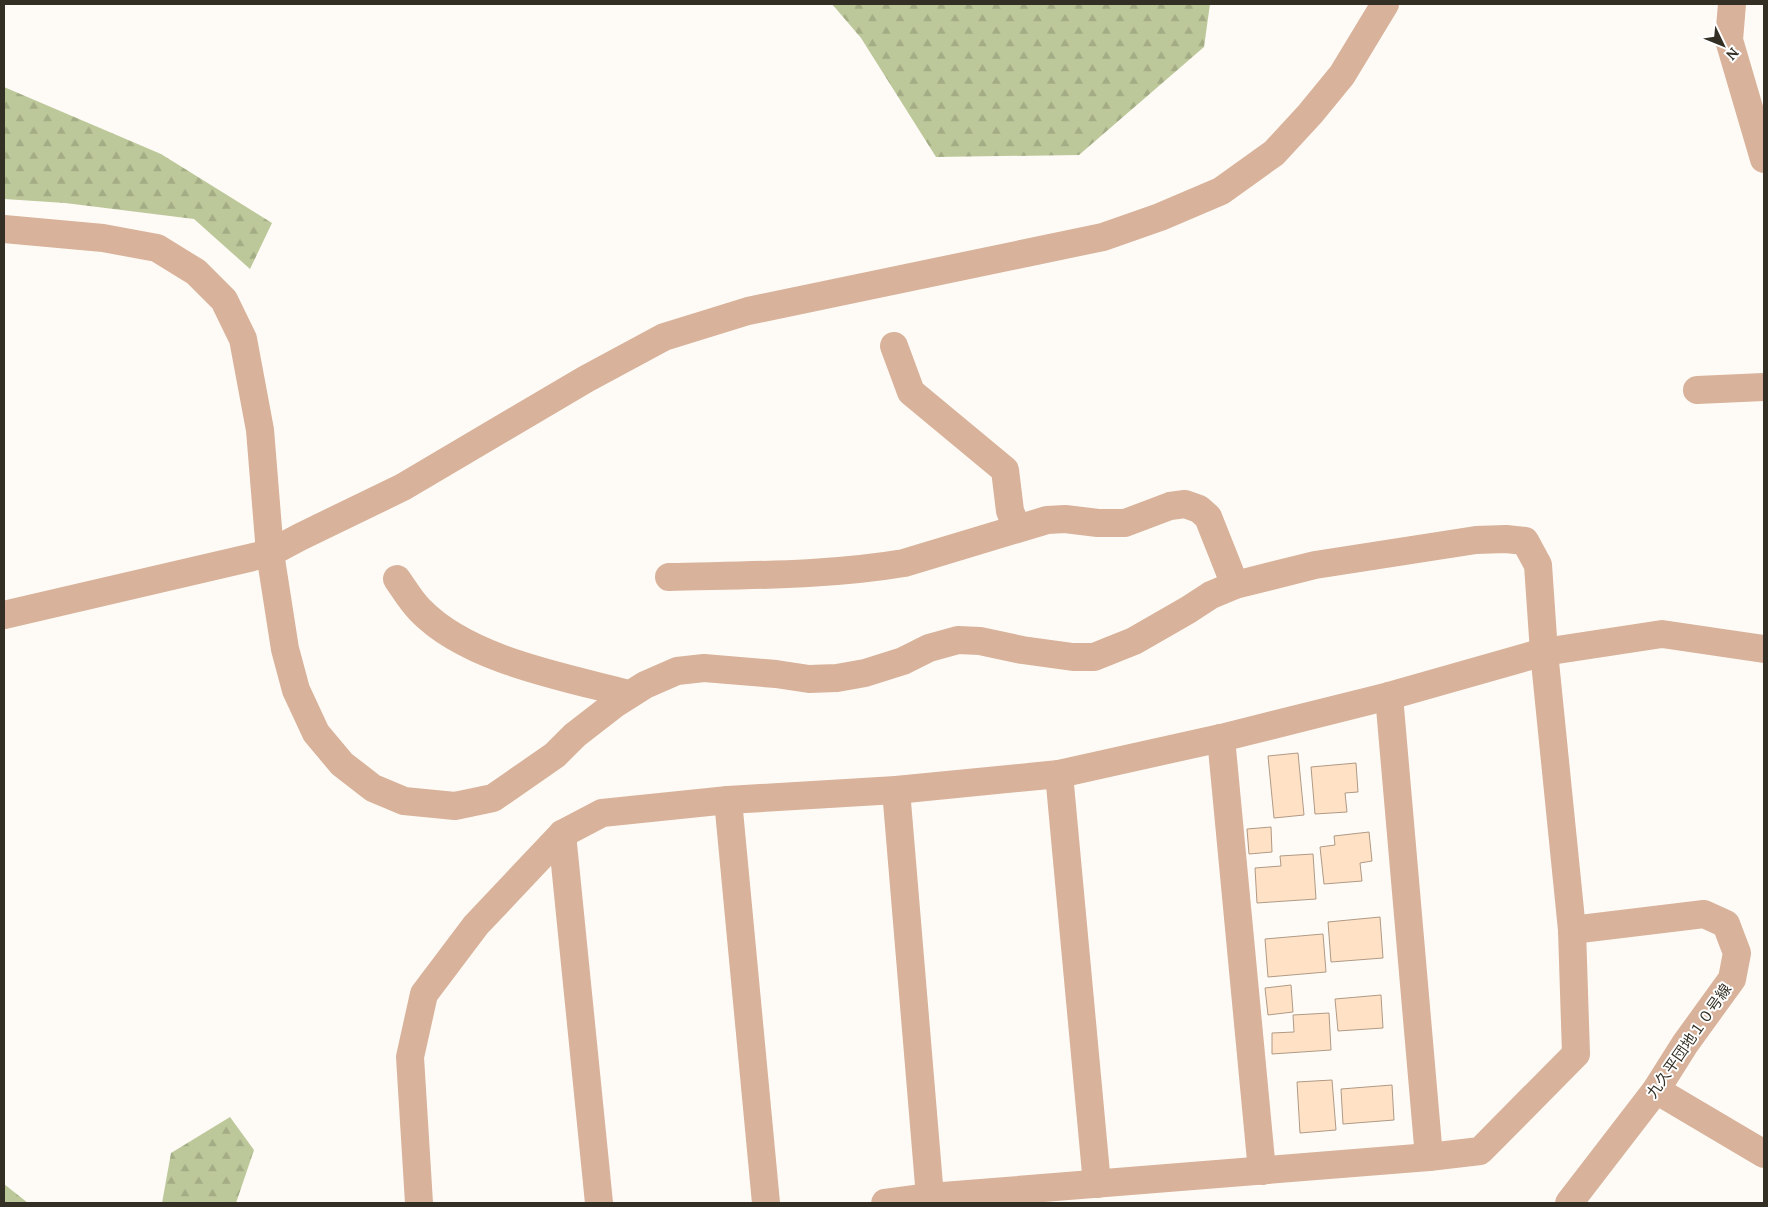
<svg xmlns="http://www.w3.org/2000/svg" width="1768" height="1207" font-family="Lora,'Noto Sans JP',serif">
	<style>
		.forest { fill: url(#forest-firs) }
		.building { fill: #ffe1c5; stroke: #b09a85 }
		.lines { fill: none; stroke-linecap: round; stroke-linejoin: round }
		.minor { stroke: #d8b29a; stroke-width: 28 }
		.tertiary { stroke: #d8b29a; stroke-width: 28 }
		.labels { text-anchor: middle; stroke-width: 4; stroke-linejoin: round; paint-order: stroke }
		.street-label { font-size: 15px; fill: #332f24; stroke: #fff }
	</style>
	<defs>
		<pattern id="forest-firs" width="22" height="20" patternUnits="userSpaceOnUse" patternTransform="scale(1.25)"><rect width="22" height="20" fill="#bdc89a"/><path d="M5 1l3.5 6h-7zM16 11l3.5 6h-7z" fill="#a3ac85"/></pattern>
	</defs>
	<rect width="100%" height="100%" fill="#fefbf6"/>
	<g class="forest">
		<polygon points="832,4 1210,4 1204,47 1079,155 936,157 861,38"/>
		<polygon points="4,87 161,154 272,223 250,269 194,219 65,203 4,199"/>
		<polygon points="230,1117 254,1150 236,1203 162,1203 171,1153"/>
		<polygon points="4,1184 28,1203 4,1203"/>
	</g>
	<g class="building">
		<polygon points="1298,753 1304,815 1274,818 1268,756"/>
		<polygon points="1356,763 1358,792 1345,793 1347,812 1315,814 1311,767"/>
		<polygon points="1271,827 1272,852 1249,854 1247,829"/>
		<polygon points="1369,832 1372,861 1360,863 1362,881 1324,884 1320,847 1335,845 1334,836"/>
		<polygon points="1313,854 1316,899 1257,903 1255,868 1281,866 1280,856"/>
		<polygon points="1380,917 1383,958 1331,962 1328,922"/>
		<polygon points="1323,934 1326,972 1268,977 1265,939"/>
		<polygon points="1291,985 1293,1012 1268,1015 1265,988"/>
		<polygon points="1381,995 1383,1028 1338,1031 1335,999"/>
		<polygon points="1329,1013 1331,1050 1272,1054 1272,1033 1294,1032 1293,1015"/>
		<polygon points="1332,1080 1336,1130 1300,1133 1297,1082"/>
		<polygon points="1392,1085 1394,1120 1343,1124 1341,1089"/>
	</g>
	<g class="lines">
		<g class="minor">
			<polyline points="1732,4 1729,40 1764,159"/>
			<polyline points="4,229 103,238 157,248 196,272 224,300 243,339 260,430 270,553 285,649 296,690 316,733 342,764 373,788 404,801 455,806 493,798 555,755 575,735 615,704 645,685 677,671 704,668 776,674 809,679 837,678 865,673 903,661 929,648 958,640 980,641 1022,650 1073,657 1094,657 1134,641 1188,610 1211,595 1235,585 1315,565 1476,540 1506,539 1525,541 1538,565 1544,652 1572,930 1576,1054 1480,1151 1429,1157 930,1197 885,1203"/>
			<polyline points="894,346 911,392 1005,470 1010,511 1017,528"/>
			<polyline points="1697,390 1764,387"/>
			<path d="M669,577C747,575 827,576 904,563L1047,520L1065,519L1098,523H1125L1170,506L1185,504L1199,509L1208,517L1235,585"/>
			<path d="M397,579C404,589 411,601 420,610C468,660 564,677 629,694"/>
			<polyline points="1389,696 1429,1157"/>
			<polyline points="1221,738 1262,1171"/>
			<polyline points="1059,774 1097,1184"/>
			<polyline points="896,790 930,1197"/>
			<polyline points="728,800 766,1203"/>
			<polyline points="562,834 599,1203"/>
			<polyline points="1656,1090 1764,1154"/>
			<polyline points="419,1203 410,1057 424,994 476,925 562,834 602,813 728,800 896,790 1059,774 1221,738 1389,696 1544,652 1662,634 1764,649"/>
			<polyline points="1569,1203 1656,1090 1685,1044 1732,979 1737,953 1726,924 1704,914 1572,930"/>
		</g>
		<polyline class="tertiary" points="4,615 270,553 300,537 403,487 586,379 664,337 748,311 1103,237 1160,217 1221,191 1274,153 1310,114 1342,75 1385,4"/>
	</g>
	<g class="labels">
		<g class="street-label">
			<text transform="translate(1689 1041) rotate(-55)" y="5">九久平団地１０号線</text>
		</g>
	</g>
	<rect width="1768" height="1207" fill="none" stroke="#332f24" stroke-width="10"/>
	<g transform="translate(1723 45) rotate(133)" stroke="#ffffff" stroke-width="4" paint-order="stroke">
	<path d="M0-4L9 19L0 12L-9 19Z" fill="#332f24"/>
	<text y="-8" font-size="14" font-weight="bold" text-anchor="middle" fill="#332f24">N</text>
	</g>
</svg>
